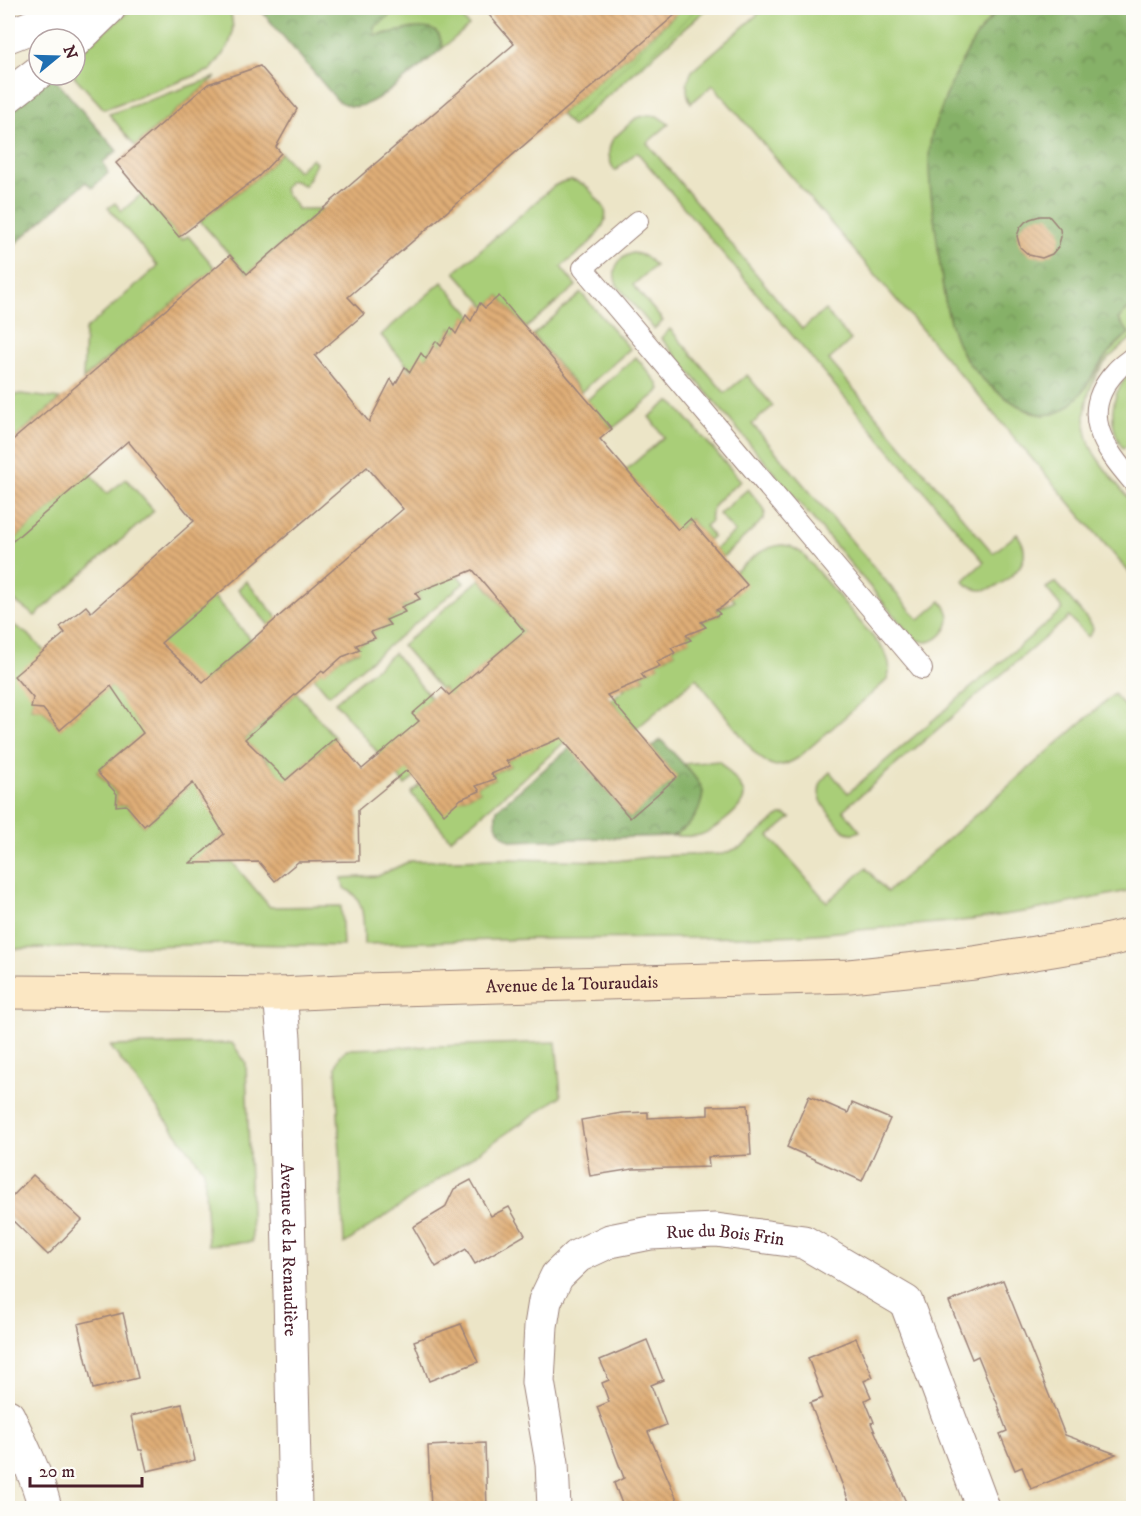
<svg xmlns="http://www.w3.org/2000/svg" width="1141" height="1516" font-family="'IM FELL DW Pica',serif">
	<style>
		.green { fill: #a9ce78; stroke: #7a7652; stroke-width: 1.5 }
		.forest { fill: url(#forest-crowns); stroke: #68684a; stroke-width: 1.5 }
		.garden { fill: url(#garden-furrows); stroke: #7a7652; stroke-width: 1.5 }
		.building { fill: url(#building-back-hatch); fill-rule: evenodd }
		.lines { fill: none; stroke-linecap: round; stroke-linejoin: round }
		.service-casing { stroke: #9b8279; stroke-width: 22 }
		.minor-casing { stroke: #9b8279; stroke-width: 35 }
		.tertiary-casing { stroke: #9b8279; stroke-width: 35 }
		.secondary-casing { stroke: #9b8279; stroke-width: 35 }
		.service { stroke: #fff; stroke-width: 20 }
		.minor { stroke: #fff; stroke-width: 33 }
		.tertiary { stroke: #fff; stroke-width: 33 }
		.secondary { stroke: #fbe7c3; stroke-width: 33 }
		.labels { text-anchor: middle; stroke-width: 4.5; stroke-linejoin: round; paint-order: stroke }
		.street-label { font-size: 18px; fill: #4a1f2b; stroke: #fdfcf7 }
	</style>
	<defs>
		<pattern id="forest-crowns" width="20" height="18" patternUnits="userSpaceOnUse" patternTransform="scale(1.5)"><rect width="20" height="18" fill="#86b168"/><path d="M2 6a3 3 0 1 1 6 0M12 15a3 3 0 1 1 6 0" fill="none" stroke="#708f56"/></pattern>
		<pattern id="garden-furrows" width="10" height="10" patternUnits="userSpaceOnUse" patternTransform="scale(1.5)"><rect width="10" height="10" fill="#a9ce78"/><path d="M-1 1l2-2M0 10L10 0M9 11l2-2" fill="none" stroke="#93b068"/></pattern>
		<pattern id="building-back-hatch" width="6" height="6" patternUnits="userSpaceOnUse" patternTransform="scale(1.5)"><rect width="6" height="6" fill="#dfae77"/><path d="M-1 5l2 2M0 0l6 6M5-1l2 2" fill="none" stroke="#b78d62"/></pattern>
	</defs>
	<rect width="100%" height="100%" fill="#fdfcf7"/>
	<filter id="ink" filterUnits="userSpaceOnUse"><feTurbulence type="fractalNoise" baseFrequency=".0167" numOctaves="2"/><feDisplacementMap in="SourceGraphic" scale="12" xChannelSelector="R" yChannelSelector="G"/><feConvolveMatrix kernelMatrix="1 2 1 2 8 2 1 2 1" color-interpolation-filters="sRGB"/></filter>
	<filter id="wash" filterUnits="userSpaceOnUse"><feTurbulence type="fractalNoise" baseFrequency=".008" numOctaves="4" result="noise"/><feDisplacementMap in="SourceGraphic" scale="24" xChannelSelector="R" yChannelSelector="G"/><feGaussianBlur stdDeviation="1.35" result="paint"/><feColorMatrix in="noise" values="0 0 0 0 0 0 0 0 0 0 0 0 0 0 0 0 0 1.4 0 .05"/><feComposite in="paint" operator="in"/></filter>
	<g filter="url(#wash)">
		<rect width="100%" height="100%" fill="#ece5c7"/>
		<g class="green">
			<path d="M133,8H229C239,35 228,49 211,70L104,109L73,75H75V56Z"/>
			<path d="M395,8H455L469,26L443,48L439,35L412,28L402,31L375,35L373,27C382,22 390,17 395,8Z"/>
			<path d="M765,8H1003L993,14L976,37L961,62L945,98L939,255L944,296L956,339L964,357L977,372L1003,396L1032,413L1044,415L1059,412L1075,399L1084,390L1109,352L1129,333L1118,319L1133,305V337C1125,344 1116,351 1109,358C1086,383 1077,422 1094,453C1105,471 1120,487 1133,504V577L713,85L691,103C685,91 686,83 692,71Z"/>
			<polygon points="216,77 135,146 109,114"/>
			<path d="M648,115L657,116L669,124L647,143L802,329L825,310L851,340L829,360L993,553L1017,534C1032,554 1022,568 1005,581C991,591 976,595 963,581L984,562L637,152L615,171C608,161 607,149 613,139L636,118Z"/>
			<path d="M281,153L298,171L312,158L316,163L305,186C296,182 289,175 284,190C287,198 294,200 297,209H323L247,274L200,221L259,176Z"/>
			<path d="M571,180C585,183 589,188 597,199C600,202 604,206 605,210C611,231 575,255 561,267L576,286L526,328L499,296L486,307L455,272L554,186L562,182Z"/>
			<polygon points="143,193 182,240 188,236 215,268 83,379 85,330 158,266 108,208 115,203 122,211"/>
			<path d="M632,253C643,254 648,258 655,266L633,285L663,321L654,329L617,285C611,270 617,259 632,253Z"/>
			<polygon points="442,282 473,317 471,320 466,316 456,334 451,328 441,346 436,341 426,359 411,370 381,335"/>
			<polygon points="581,293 630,349 581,392 533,335"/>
			<path d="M670,329L725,393L747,375L773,406L752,424L919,620L941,601C945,606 949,611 949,618C949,629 938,641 927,642C922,642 918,640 913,638L661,338Z"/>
			<polygon points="636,357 658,384 660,389 657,393 612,429 587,400"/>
			<path d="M1128,375L1133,382V441L1123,449C1108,425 1109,397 1128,375Z"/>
			<polygon points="21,394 60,399 8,444 8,396"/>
			<path d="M668,402H671L676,406L741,481C729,492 707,503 711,521L705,526L713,536L708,540L690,519L556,636L626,470L664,437L649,417Z"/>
			<polygon points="90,473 107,494 126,479 154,511 35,616 8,596 8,545"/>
			<polygon points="748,489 765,510 764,519 723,557 715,549 735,532 719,514"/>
			<path d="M782,545L790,546L802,553L883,649C890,662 892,668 886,681L798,758C778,770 770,768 754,752L696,678L636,729L611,700L628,686L645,679L641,674L659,666L656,662L675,653L671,648L690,640L686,635L705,627L701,622L720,614L716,610L735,601L732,598L735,572C750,560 762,547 782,545Z"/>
			<polygon points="453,570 464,583 329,695 293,653 301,645 324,672 342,657 359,651 356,645 375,638 371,632 390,625 386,620 405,612 401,607 420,599 415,593 435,585"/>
			<polygon points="480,579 524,631 449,696 443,688 440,689 402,645"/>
			<polygon points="246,581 293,636 284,643 238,589"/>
			<path d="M1054,583H1056L1060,587L1091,624L1093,628L1092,632L1088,637L1069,617L843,810L860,831C857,832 855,834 851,833C843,833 838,824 833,818C820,803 811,788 830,772L848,793L1063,609L1046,588Z"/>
			<polygon points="214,597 251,640 195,689 157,646"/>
			<path d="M8,621L30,636L44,651L31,708L43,709L60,729L113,684L151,727L97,772L117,794L116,806L126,805L144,826L196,780C207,809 206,810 235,824L210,846V863H233L270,907L341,906L343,946L231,944L8,949Z"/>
			<polygon points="394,653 431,698 413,714 419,721 414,778 405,785 335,702"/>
			<polygon points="297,693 335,738 278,787 267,760 261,755 241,743"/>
			<path d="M1114,694L1133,716V890L1030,911L971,920L804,935L700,938L531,939L364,944C363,924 367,898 344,888L342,878L378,876L410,861L499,859L616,861L657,856L723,854L743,846L780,815H785L791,818L769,836L827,902L866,868L887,892Z"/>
			<polygon points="596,715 474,821 450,839 411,793 420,785 461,799 480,791 476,786 495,779 491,774 510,766 506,761"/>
			<path d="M719,761C726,769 743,785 744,795C744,809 713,831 700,835C691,837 681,836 672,836C690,827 696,819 702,799L687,768L682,764Z"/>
			<path d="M556,1042L561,1096L344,1244L336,1067C339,1058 340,1052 350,1049Z"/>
			<polygon points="232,1043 246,1063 252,1242 208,1245 204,1170 110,1046"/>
		</g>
		<g class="forest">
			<path d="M259,8H394C390,17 382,22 374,27L375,35C392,35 427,20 438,34C441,37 441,44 443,48C424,63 380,103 359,106C350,108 344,104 337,100Z"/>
			<path d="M1003,8H1133V305L1118,319L1129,333C1123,339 1115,345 1109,352C1093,370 1084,399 1061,411C1044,419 1028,412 1014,403C996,392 976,375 964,356C944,324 941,270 936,233C932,202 925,164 932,133C934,126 937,119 940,112C953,78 973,29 1003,8Z"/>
			<polygon points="52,76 117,151 103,162 108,173 92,188 86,182 8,250 8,114"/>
			<path d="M602,721L589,770L629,817L651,747L661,740C670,750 702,781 703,792C703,796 701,802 700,806C695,821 685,829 672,836L512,841C498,834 493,825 497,809Z"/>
		</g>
		<polygon class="garden" points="683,8 708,8 572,127 560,114"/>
		<g id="blocks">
			<g class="building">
				<path d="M483,8H683L348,297L364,314L315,356L369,422L391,379L395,385L405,367L410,372L421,353L426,359L436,341L441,346L451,328L456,334L466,315L471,321L480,303L485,308L499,296L612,429L600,439L678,530L690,519L747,585L722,607L716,610L720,614L701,622L706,627L686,635L691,640L671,648L675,653L656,662L660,666L641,674L645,679L607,695L677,777L630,818L561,738L506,761L510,766L491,774L495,779L476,786L480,791L461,799L444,814L407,770L358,810L359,861L298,862L275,881L259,862L190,863L224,834L193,783L144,826L126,805L116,806L117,794L97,772L143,733L111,686L60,730L43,709L31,708L33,698L14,676L65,633L60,627L86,606L91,612L194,521L128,441L8,545V444L230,255L247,274L514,44ZM367,467L403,509L203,682L161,643ZM473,570L524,631L449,695L442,688L412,714L419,721L362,769L335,738L286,780L245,739L322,671L324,673L342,657L360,650L356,645L375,638L371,632L390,625L386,620L405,612L401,607L420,599L415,593Z"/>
				<polygon points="260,66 297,109 276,147 281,153 259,176 179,237 116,163 208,84"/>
				<polygon points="1040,216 1049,216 1060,229 1061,237 1058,247 1052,254 1042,258 1029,255 1020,247 1017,236 1020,228 1025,222 1030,219"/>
				<polygon points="809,1096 848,1113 852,1103 890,1119 862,1181 787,1147"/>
				<polygon points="748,1105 751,1155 708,1157 709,1167 633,1169 590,1176 581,1120 622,1113 648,1112 648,1118 708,1115 708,1106"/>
				<polygon points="33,1175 82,1220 48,1255 8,1216 8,1201"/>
				<polygon points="471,1180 491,1216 509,1207 525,1235 475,1264 466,1249 436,1267 413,1227 445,1208 454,1189"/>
				<polygon points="1003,1280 1065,1435 1116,1454 1031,1489 1022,1467 1015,1470 1000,1434 1007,1431 999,1410 1000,1410 978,1356 972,1359 949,1302"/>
				<polygon points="123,1313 138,1378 93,1389 78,1324"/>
				<polygon points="461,1324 478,1362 429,1381 414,1341"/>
				<polygon points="856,1338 873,1377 864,1381 871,1397 865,1400 874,1422 871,1423 909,1509 852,1509 810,1403 823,1398 808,1358"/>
				<polygon points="647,1340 663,1380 651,1385 666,1425 648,1432 681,1509 624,1509 614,1483 624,1478 597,1407 609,1402 602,1383 609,1380 600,1360"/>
				<polygon points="182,1404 195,1460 147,1471 142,1450 139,1450 131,1416"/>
				<polygon points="485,1443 487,1509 431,1509 428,1446"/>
			</g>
		</g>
	</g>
	<g filter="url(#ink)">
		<use href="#blocks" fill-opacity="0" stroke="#9b8279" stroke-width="1.5"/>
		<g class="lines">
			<g class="service-casing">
				<g id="service">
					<polyline points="638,221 583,268 922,669"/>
					<path d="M1134,356C1128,361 1121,365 1116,371C1077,413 1104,448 1134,483"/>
				</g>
			</g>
			<g class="minor-casing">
				<g id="minor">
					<path d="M8,1416C22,1446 37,1476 45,1508"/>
					<path id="s1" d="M554,1508L552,1463L538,1382L541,1326L545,1301L557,1276L578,1256L610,1241L650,1233L716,1230L804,1242L906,1302L983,1508"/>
				</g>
			</g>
			<g class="tertiary-casing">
				<g id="tertiary">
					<polyline points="8,36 80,8"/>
					<polyline points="75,41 109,8"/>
					<polyline points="8,96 39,72"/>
					<path id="s2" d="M280,994L284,1038L295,1508"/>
				</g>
			</g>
			<g class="secondary-casing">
				<g id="secondary">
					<path id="s3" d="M8,992L280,994L364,990L849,976L974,963L1101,942L1134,934"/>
				</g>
			</g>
			<use href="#service" class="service"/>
			<use href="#minor" class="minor"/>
			<use href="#tertiary" class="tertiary"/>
			<use href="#secondary" class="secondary"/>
		</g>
	</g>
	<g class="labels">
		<g class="street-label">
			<text dy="6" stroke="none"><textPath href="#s3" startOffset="564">Avenue de la Touraudais</textPath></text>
			<text dy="6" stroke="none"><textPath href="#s1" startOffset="417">Rue du Bois Frin</textPath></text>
			<text dy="6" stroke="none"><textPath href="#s2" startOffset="256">Avenue de la Renaudière</textPath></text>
		</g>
	</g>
	<rect width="1141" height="1516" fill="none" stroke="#fdfcf7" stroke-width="30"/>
	<g transform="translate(57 57) rotate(71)"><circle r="28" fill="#fdfcf7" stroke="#b5a4a5" stroke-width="1.5"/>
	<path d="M0-4.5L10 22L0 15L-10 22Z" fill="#1f6fb2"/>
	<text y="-9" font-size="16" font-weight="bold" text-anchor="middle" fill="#4a1f2b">N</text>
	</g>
	<path d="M30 1477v9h112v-9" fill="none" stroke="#4a1f2b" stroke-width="3"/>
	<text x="39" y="1477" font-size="18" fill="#4a1f2b" stroke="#fdfcf7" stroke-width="4.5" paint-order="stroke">20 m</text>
</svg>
